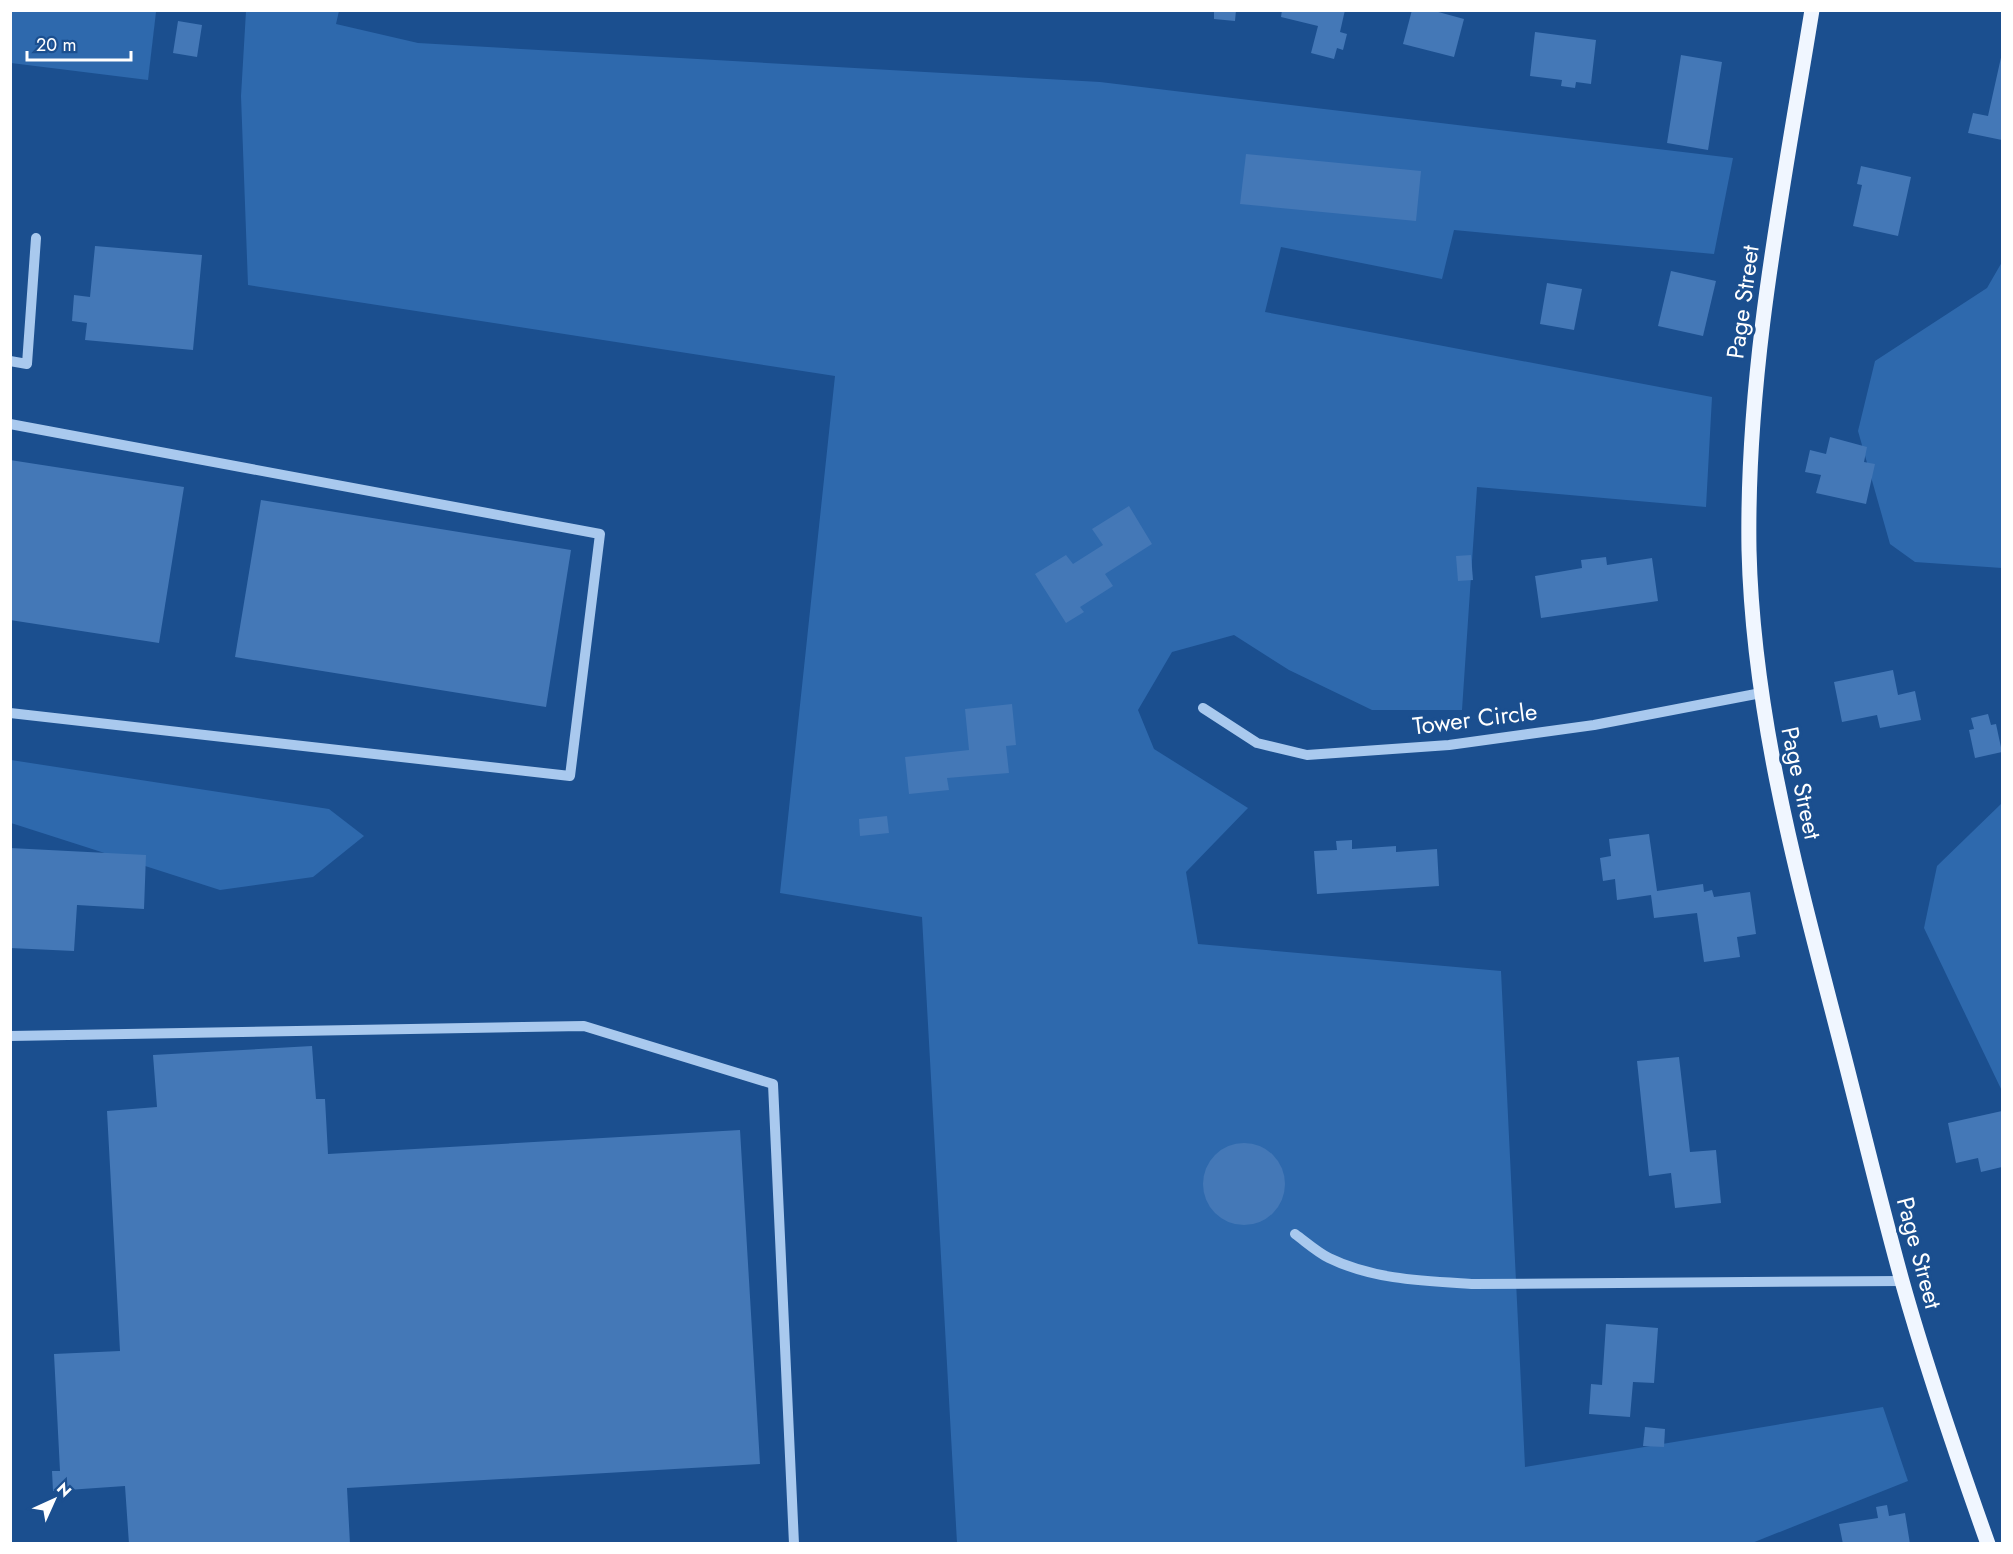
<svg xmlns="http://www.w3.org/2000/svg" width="2013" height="1554" font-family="Jost,sans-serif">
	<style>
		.green { fill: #2e69ad }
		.building { fill: #4478b7 }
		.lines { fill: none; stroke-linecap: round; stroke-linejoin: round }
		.minor { stroke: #a9c9ee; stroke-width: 10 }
		.major { stroke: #f0f6ff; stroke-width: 15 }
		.labels { text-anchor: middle; stroke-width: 6; stroke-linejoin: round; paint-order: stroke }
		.street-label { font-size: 24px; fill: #fff; stroke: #1b4f8f }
	</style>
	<rect width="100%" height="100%" fill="#1b4f8f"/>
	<g class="green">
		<polygon points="11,10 156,12 148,80 11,63"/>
		<polygon points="246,11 339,11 336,24 418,43 1100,82 1733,158 1714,254 1454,230 1442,279 1281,247 1265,312 1712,397 1706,507 1477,487 1462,710 1372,710 1289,670 1234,635 1172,652 1138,710 1154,749 1248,808 1186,872 1198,944 1501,971 1525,1467 1883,1407 1908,1481 1752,1543 957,1543 922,917 780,893 835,376 248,285 241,96"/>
		<polygon points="2002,262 2002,568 1915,562 1890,544 1858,431 1875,361 1987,288"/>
		<polygon points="11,760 329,809 364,836 313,877 220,890 11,823"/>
		<polygon points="2002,803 2002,1091 1924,928 1937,866"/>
	</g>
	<g class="building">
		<polygon points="1214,10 1236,10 1235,21 1214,19"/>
		<polygon points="1282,10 1345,10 1340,32 1347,34 1343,50 1337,48 1334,59 1311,53 1318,26 1281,17"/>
		<polygon points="1412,10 1431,10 1464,19 1454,57 1403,44"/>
		<polygon points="178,21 202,25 197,57 173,53"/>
		<polygon points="1535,32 1596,40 1591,84 1576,82 1575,88 1561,86 1562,80 1530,76"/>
		<polygon points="2002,53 2002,140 1968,133 1973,113 1988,116"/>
		<polygon points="1681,55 1722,62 1708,150 1667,143"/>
		<polygon points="1246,154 1421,171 1416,221 1240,204"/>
		<polygon points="1861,166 1911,177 1898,236 1853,226 1862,185 1857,184"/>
		<polygon points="95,246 202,255 193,350 85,340 87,323 72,321 74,295 90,297"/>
		<polygon points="1671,271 1716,281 1703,336 1658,326"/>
		<polygon points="1547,283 1582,289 1574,330 1540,324"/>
		<polygon points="1830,437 1867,447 1864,462 1875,464 1866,504 1816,493 1821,475 1805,472 1810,450 1826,454"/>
		<polygon points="10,460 184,487 159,643 10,620"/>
		<polygon points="261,500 571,550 546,707 235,657"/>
		<polygon points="1129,506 1152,544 1105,574 1113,586 1080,607 1084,612 1066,623 1035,574 1066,555 1073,564 1103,545 1092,529"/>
		<polygon points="1471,555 1473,580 1458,581 1456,556"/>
		<polygon points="1606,557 1607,565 1652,558 1658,601 1541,618 1535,576 1582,568 1581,560"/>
		<polygon points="1893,670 1898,695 1915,691 1921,720 1880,728 1877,715 1842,722 1834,682"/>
		<polygon points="1012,704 1016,745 1006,746 1009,773 947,778 949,790 909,794 905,757 969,750 965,709"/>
		<polygon points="1988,714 1991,725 1996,724 2002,752 1975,758 1969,730 1974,729 1971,718"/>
		<polygon points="887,816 889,833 860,836 859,819"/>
		<polygon points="1649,834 1657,891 1703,884 1704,892 1712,890 1714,897 1750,892 1756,934 1737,937 1740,957 1704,962 1697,913 1654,918 1651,895 1617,900 1615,879 1603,881 1600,858 1611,856 1609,839"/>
		<polygon points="1352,840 1352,849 1396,846 1396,852 1437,849 1439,886 1317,894 1314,851 1337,850 1336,841"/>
		<polygon points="10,848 146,855 144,909 77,905 74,951 10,948"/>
		<polygon points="312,1046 316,1099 325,1099 328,1154 740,1130 760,1464 347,1488 350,1544 129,1544 125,1486 53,1491 52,1471 60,1471 54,1354 120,1351 107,1111 157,1107 153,1055"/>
		<polygon points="1679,1057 1690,1152 1716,1150 1721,1203 1675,1208 1671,1173 1649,1176 1637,1061"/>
		<polygon points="2002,1111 2002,1167 1981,1172 1978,1158 1956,1163 1948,1123"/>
		<circle cx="1244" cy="1184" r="41"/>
		<polygon points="1606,1324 1658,1328 1654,1383 1633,1382 1630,1417 1589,1414 1591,1384 1602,1385"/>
		<polygon points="1645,1427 1665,1429 1664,1447 1643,1446"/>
		<polygon points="1887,1505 1889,1516 1905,1513 1910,1544 1843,1544 1839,1524 1878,1518 1876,1507"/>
	</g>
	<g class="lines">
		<g class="minor">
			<polyline points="10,361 27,364 36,238"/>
			<polyline points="10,424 600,534 570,776 10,713"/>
			<polyline points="1203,708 1257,743 1307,755 1449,745 1594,725 1761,693"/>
			<polyline points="10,1036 584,1026 773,1084 794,1544"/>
			<path d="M1295,1234C1306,1242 1317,1252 1329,1258C1374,1280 1425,1281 1474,1284L1902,1281"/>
		</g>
		<path class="major" d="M1812,10C1783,189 1746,368 1749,550C1753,714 1796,871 1837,1029C1859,1113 1879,1198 1902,1281C1927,1370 1957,1457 1988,1544"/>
	</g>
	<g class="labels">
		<g class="street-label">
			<text transform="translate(1743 302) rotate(-82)" y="8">Page Street</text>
			<text transform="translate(1475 719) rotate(-7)" y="8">Tower Circle</text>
			<text transform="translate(1801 783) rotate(78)" y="8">Page Street</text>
			<text transform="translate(1919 1253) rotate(75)" y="8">Page Street</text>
		</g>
	</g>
	<rect width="2013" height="1554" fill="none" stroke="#ffffff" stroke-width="24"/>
	<g transform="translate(54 1500) rotate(45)" stroke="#1b4f8f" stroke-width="4.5" paint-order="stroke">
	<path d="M0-4.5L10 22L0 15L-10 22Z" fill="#ffffff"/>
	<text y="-9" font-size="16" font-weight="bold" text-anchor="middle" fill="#ffffff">N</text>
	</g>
	<path d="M27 51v9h104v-9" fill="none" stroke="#ffffff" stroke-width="3"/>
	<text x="36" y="51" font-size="18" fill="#ffffff" stroke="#1b4f8f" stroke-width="4.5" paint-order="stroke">20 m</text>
</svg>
